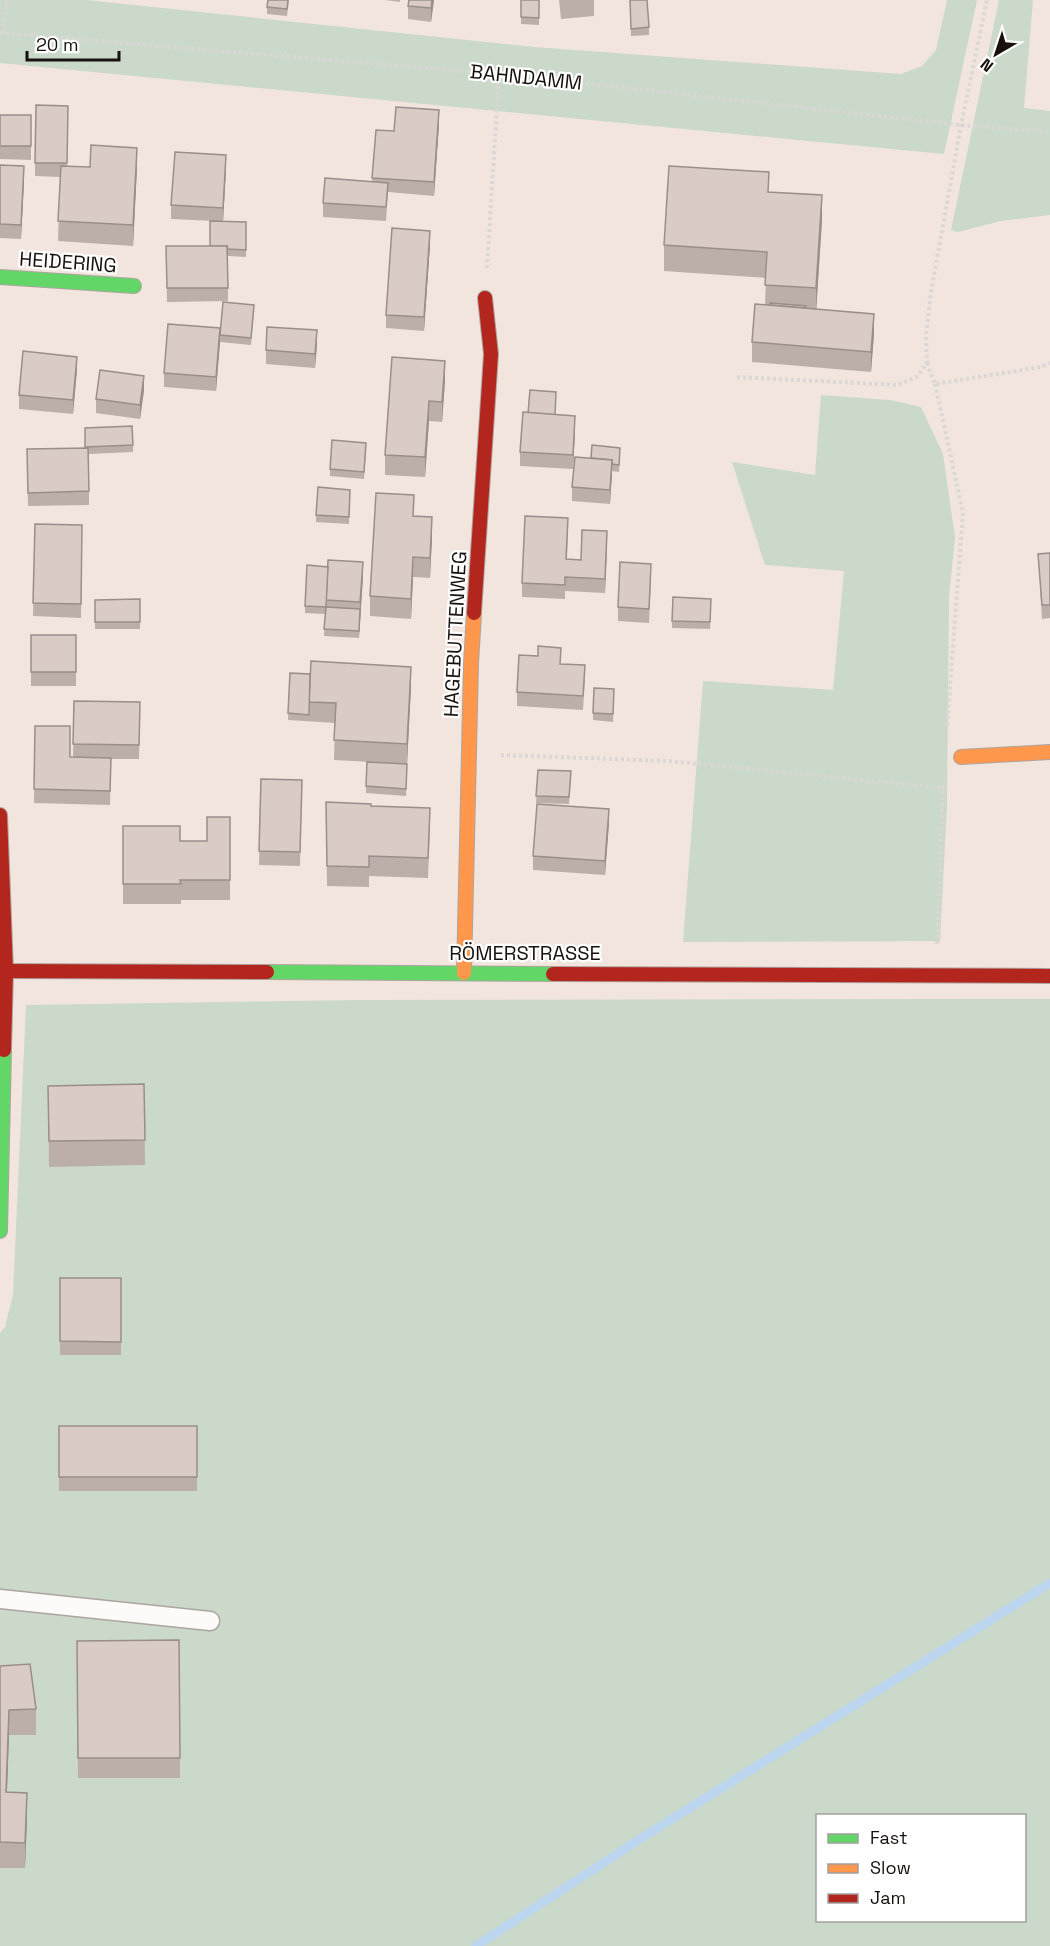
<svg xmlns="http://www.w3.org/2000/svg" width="1050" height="1946" font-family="'Space Grotesk',sans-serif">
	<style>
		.green { fill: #cad9c9; fill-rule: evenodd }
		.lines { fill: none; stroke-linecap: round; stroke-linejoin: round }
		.stream { stroke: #bdd6f0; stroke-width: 9 }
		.lane-casing { stroke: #aea49f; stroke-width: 21 }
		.fast-casing { stroke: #aea49f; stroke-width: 16 }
		.slow-casing { stroke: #aea49f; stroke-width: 16 }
		.jam-casing { stroke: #aea49f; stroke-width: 16 }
		.path { stroke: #dad7d5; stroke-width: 4; stroke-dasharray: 3 3; stroke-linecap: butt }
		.lane { stroke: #fdfbfa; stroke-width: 18 }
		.fast { stroke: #63d668; stroke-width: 14 }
		.slow { stroke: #ff974d; stroke-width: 14 }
		.jam { stroke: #b3261e; stroke-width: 14 }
		.wall { fill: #bcafa9 }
		.shaded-wall { fill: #998e8a }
		.building { fill: #dbcbc5; stroke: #998e8a; stroke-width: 1.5 }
		.labels { text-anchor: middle; stroke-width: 4.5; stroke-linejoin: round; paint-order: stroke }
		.street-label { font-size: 20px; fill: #17100c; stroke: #fff }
	</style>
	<rect width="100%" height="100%" fill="#f2e5de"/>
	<g class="green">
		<polygon points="0,0 86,0 534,47 901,74 922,66 936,50 947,0 977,0 944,154 0,63"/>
		<polygon points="999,0 1033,0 1024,108 1050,111 1050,215 1001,221 958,232 951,230"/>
		<polygon points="821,395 890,400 921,407 943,454 955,537 949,597 947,804 940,941 683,942 703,681 833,690 844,571 765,565 732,462 815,475"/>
		<path d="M999,999H1050V1946H0V1333L5,1327L13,1295L26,1005L361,1000ZM818,1816H1024V1920H818Z"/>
	</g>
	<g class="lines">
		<polyline class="stream" points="476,1946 640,1839 1050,1583"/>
		<g class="lane-casing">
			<polyline id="lane" points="0,1599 210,1621"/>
		</g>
		<g class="fast-casing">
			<g id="fast">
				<polyline points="0,277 134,286"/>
				<polyline points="267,972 553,974"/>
				<polyline points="0,1231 4,1050"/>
			</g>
		</g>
		<g class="slow-casing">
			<g id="slow">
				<polyline points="961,757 1050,752"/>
				<polyline points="464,973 471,664 474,613"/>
			</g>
		</g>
		<g class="jam-casing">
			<g id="jam">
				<polyline points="474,613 491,354 485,298"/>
				<polyline points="0,815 6,971 4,1050"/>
				<polyline points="0,971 267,972"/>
				<polyline points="553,974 1050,976"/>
			</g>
		</g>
		<g class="path">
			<polyline points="0,33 499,74 961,125 1050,132"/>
			<polyline points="3,33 7,0"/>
			<polyline points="487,268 499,74"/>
			<polyline points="927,363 935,384 1041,367 1050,363"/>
			<polyline points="737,377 898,385 918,376 927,363 926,336 931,292 961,125 987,0"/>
			<polyline points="935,384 963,513 947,728"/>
			<polyline points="501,755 668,761 943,788"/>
			<polyline points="937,944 943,783"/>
		</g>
		<use href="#lane" class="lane"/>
		<use href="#fast" class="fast"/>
		<use href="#slow" class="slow"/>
		<use href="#jam" class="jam"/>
	</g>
	<g class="wall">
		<polygon points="289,0 287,16 267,14 267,7"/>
		<polygon points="385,0 400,0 400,2"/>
		<polygon points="434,0 431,22 408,19 408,6"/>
		<polygon points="521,0 539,0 539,25 521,24"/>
		<polygon points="559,0 594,0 594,16 561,19"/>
		<polygon points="630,0 649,27 649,35 631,36"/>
		<polygon points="68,106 67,166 137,168 133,246 58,241 60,177 35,176 35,163"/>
		<polygon points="0,115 31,115 31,160 0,159"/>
		<polygon points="439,124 434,196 388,192 386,221 323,217 323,203 372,182 376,130 394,131"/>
		<polygon points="0,165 24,180 21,239 0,238"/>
		<polygon points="226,169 223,222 246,222 246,257 228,256 228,301 167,302 166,246 210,246 215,221 171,219 171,205"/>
		<polygon points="769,192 822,220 816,309 874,334 871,372 752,362 752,342 765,305 766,278 664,271 664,245"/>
		<polygon points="430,245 424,331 386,328 386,315"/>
		<polygon points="254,312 251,345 220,342 216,391 164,387 164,373 220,328"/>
		<polygon points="317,344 315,368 266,364 266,350"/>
		<polygon points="77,370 73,414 19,409 19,395"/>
		<polygon points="445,381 442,422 429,421 425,477 385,475 385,455"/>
		<polygon points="144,390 140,419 96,413 96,399"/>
		<polygon points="556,415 575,430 573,469 520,466 520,452"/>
		<polygon points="85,428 133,445 133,452 89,454 89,505 28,506 27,449 85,448"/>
		<polygon points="366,450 364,479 330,476 330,469"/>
		<polygon points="620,455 619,472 612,471 610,504 572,501 572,487 591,458"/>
		<polygon points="350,490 349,524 316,522 316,515"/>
		<polygon points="414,516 432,537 430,578 413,577 411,619 370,616 370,596"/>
		<polygon points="35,524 82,525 81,618 33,616"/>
		<polygon points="568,532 567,559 581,560 607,544 605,593 565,591 565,599 522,597 522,583"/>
		<polygon points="1050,553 1050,618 1042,619 1038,554"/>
		<polygon points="363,576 359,638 324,636 325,614 305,613 305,606"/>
		<polygon points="651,578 649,623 618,621 618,607"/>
		<polygon points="140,599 140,629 95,629 95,600"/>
		<polygon points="711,599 710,629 672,628 672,621"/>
		<rect x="31" y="635" width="45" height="51"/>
		<polygon points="561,664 585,679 583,710 517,706 517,692"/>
		<polygon points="290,673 411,687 407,764 334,760 335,723 288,720"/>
		<polygon points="614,689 613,722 593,720 593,713"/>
		<polygon points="74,701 140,702 139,759 111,759 110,805 34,803 35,726 70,757 73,758"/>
		<polygon points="407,764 406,796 366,793 366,786"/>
		<polygon points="538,770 571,778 569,804 536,803"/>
		<polygon points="261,779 302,780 300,866 259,865"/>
		<polygon points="326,802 371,806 430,828 428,878 369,876 369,887 327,886"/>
		<polygon points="230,817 230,900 181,900 181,904 123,904 123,826 180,841 207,841"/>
		<polygon points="609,823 605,875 533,870 533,856"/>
		<polygon points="144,1084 145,1165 49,1167 48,1086"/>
		<rect x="60" y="1278" width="61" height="77"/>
		<rect x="59" y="1426" width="138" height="65"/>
		<polygon points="179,1640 180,1778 78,1778 77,1641"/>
		<polygon points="0,1666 36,1709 36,1735 9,1735 7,1792 27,1819 25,1868 0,1868"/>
	</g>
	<g class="shaded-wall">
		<polygon points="432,0 434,0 431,22 431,8"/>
		<polygon points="439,110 439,124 434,196 434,182"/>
		<polygon points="137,148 137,168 133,246 133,225"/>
		<polygon points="226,155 226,169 223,222 223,208"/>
		<polygon points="24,166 24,180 21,239 21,225"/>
		<polygon points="822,195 822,220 816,314 816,288"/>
		<polygon points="430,231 430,245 424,331 424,317"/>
		<polygon points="874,314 874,334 871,372 871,352"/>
		<polygon points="220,328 220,342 216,391 216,377"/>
		<polygon points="317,330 317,344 315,368 315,354"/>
		<polygon points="77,357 77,370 73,414 73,400"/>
		<polygon points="445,361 445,381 442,422 442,402"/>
		<polygon points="144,376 144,390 140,419 140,405"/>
		<polygon points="429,401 429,421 425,477 425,457"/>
		<polygon points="575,416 575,430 573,469 573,455"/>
		<polygon points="612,460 612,474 610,504 610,490"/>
		<polygon points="432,517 432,537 430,578 430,558"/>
		<polygon points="607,531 607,544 605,593 605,579"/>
		<polygon points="413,557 413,577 411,619 411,599"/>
		<polygon points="363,562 363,576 359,638 360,602"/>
		<polygon points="411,667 411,687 407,764 407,744"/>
		<polygon points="609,809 609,823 605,875 605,861"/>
		<polygon points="9,1710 9,1735 6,1817 6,1792"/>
		<polygon points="27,1793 27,1819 25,1868 25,1843"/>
	</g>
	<g class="building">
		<polygon points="268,0 288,0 287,9 267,7"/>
		<polygon points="409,0 432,0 431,8 408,6"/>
		<polygon points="521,0 539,0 539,18 521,17"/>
		<polygon points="630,0 647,0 649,27 631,29"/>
		<polygon points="36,105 68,106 67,163 35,163"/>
		<polygon points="396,107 439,110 434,182 372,178 376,130 394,131"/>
		<rect x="0" y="115" width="31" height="31"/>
		<polygon points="91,145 137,148 133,225 58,221 61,166 90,167"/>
		<polygon points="175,152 226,155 223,208 171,205"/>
		<polygon points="0,165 24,166 21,225 0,224"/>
		<polygon points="669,166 769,172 768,192 822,195 816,288 765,285 767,252 664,245"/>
		<polygon points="325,178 388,183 386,207 323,203"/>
		<polygon points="210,221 246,222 246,250 228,249 227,246 210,246"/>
		<polygon points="392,228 430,231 424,317 386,315"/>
		<polygon points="166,246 227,246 228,288 167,288"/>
		<polygon points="223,302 254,305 251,338 220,335"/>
		<polygon points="770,303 806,306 805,308 770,305"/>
		<polygon points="755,304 874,314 871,352 752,342"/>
		<polygon points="168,324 220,328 216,377 164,373"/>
		<polygon points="267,327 317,330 315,354 266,350"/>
		<polygon points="23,351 77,357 73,400 19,395"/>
		<polygon points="392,357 445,361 442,402 429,401 425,457 385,455"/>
		<polygon points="100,370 144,376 140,405 96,399"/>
		<polygon points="530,390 556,392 555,415 528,413"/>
		<polygon points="523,412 575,416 573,455 520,452"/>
		<polygon points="132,426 133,445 85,447 85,428"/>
		<polygon points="332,440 366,443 364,472 330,469"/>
		<polygon points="592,445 620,448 619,465 612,464 612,460 591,458"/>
		<polygon points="88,448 89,491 28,493 27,449"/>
		<polygon points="575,457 612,460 610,490 572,487"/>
		<polygon points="318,487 350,490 349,517 316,515"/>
		<polygon points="376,493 414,495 413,516 432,517 430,558 413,557 411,599 370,596"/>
		<polygon points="525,516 568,518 566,559 581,560 582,530 607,531 605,579 565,577 565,585 522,583"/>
		<polygon points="35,524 82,525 81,604 33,603"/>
		<polygon points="1050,553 1050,605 1042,605 1038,554"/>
		<polygon points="328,560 363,562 360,602 326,600"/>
		<polygon points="620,562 651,564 649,609 618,607"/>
		<polygon points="307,565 328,567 326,607 305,606"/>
		<polygon points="673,597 711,599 710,622 672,621"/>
		<polygon points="140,599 140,622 95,622 95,600"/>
		<polygon points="326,607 360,609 359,631 324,629"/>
		<rect x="31" y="635" width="45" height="37"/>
		<polygon points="538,646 561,648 560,664 585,665 583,696 517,692 519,655 538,656"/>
		<polygon points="311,661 411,667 407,744 334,740 336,703 309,702"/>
		<polygon points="290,673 310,674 309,715 288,713"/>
		<polygon points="594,688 614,689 613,714 593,713"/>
		<polygon points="74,701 140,702 139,745 73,744"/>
		<polygon points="35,726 70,726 70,757 111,758 110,791 34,789"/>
		<polygon points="367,762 407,764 406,789 366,786"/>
		<polygon points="538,770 571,771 569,797 536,796"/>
		<polygon points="261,779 302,780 300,852 259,851"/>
		<polygon points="326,802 371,804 371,806 430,808 428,858 369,856 369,867 327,866"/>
		<polygon points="537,804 609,809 605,861 533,856"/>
		<polygon points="207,817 230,817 230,880 180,880 181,884 123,884 123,826 180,826 180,841 207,841"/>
		<polygon points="144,1084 145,1140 49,1141 48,1086"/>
		<polygon points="60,1278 121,1278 121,1342 60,1341"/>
		<rect x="59" y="1426" width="138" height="51"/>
		<polygon points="179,1640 180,1758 78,1758 77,1641"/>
		<polygon points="30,1664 36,1709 9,1710 6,1792 27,1793 25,1843 0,1842 0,1666"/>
	</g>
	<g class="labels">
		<g class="street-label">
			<text transform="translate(526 77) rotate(6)" y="7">BAHNDAMM</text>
			<text transform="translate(68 262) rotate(4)" y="7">HEIDERING</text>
			<text transform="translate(455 634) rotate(-87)" y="7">HAGEBUTTENWEG</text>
			<text x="525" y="960">RÖMERSTRASSE</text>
		</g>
	</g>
	<rect x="816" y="1814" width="210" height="108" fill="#ffffff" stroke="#a29f9e" stroke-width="1.5"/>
	<rect x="828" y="1834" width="30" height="9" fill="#63d668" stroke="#a29f9e" stroke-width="1.5"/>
	<text x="870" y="1844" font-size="18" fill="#17100c">Fast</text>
	<rect x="828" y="1864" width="30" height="9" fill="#ff974d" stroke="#a29f9e" stroke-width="1.5"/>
	<text x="870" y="1874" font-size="18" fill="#17100c">Slow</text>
	<rect x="828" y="1894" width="30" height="9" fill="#b3261e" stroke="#a29f9e" stroke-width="1.5"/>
	<text x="870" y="1904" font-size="18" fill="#17100c">Jam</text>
	<g transform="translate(996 54) rotate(219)" stroke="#ffffff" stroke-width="4.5" paint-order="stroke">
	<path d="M0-4.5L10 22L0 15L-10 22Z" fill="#17100c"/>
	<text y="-9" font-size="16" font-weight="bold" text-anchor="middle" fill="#17100c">N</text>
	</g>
	<path d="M27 51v9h92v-9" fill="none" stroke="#17100c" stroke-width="3"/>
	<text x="36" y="51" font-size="18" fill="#17100c" stroke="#ffffff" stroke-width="4.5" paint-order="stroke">20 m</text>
</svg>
